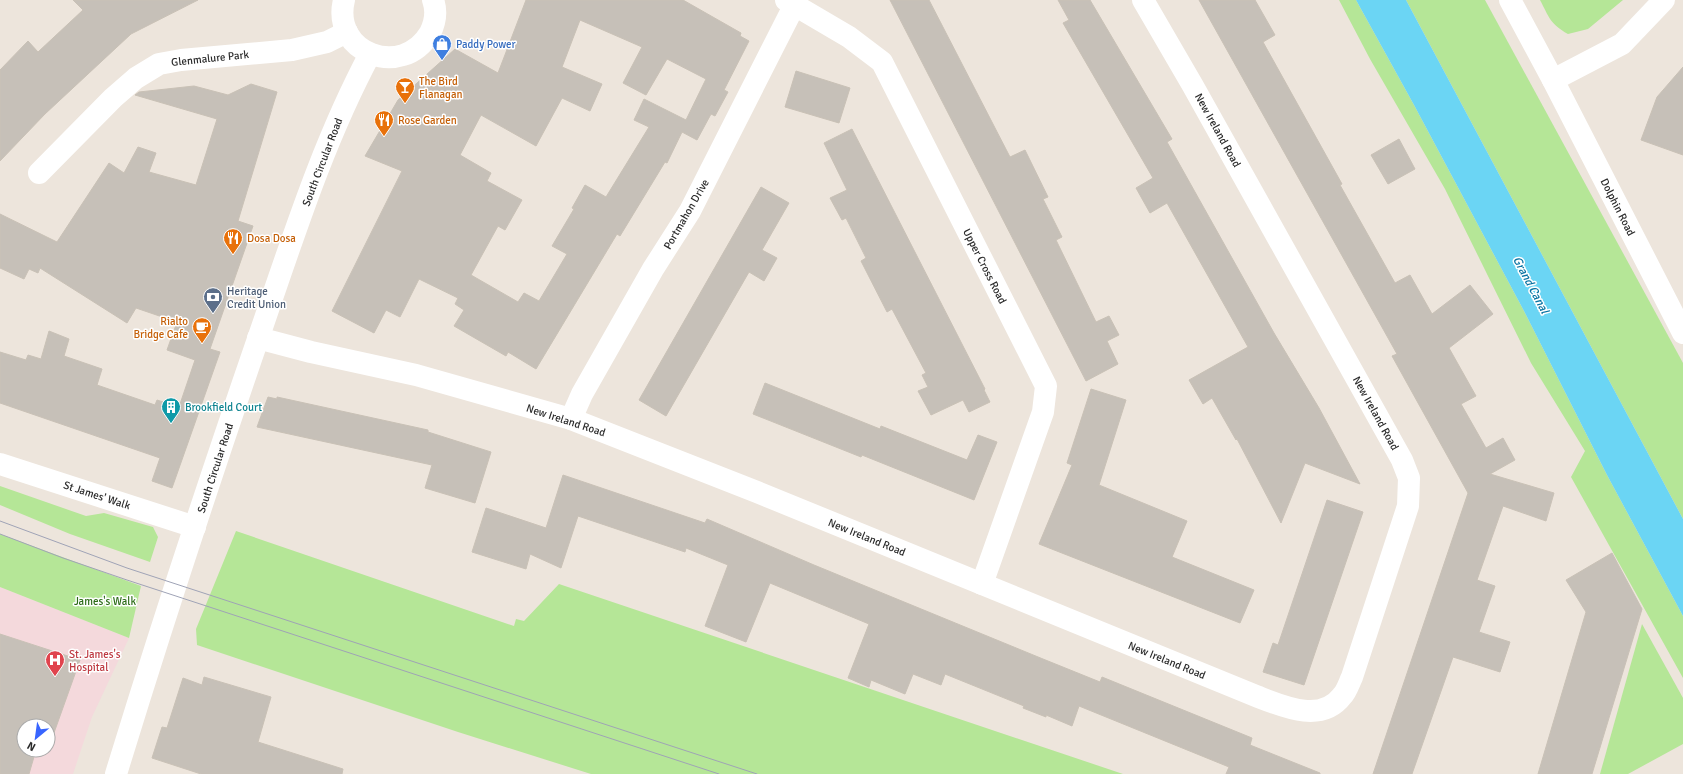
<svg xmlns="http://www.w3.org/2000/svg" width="1683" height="774" font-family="Signika,sans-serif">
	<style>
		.medical { fill: #f4d9dc; fill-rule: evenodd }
		.green { fill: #b5e697 }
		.water { fill: #6bd5f4 }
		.building { fill: #c6c0b8; stroke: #c9c1b6; fill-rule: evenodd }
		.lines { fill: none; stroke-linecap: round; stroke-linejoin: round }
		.minor { stroke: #fff; stroke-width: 22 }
		.secondary { stroke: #fff; stroke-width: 22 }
		.tram { stroke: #9fa3b6; stroke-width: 1 }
		.labels { text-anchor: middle; stroke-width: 3; stroke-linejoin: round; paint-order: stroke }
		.shop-label { font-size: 11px; fill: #366cbe; stroke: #fff; text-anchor: start }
		.street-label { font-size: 11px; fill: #2b2b2b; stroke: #fff }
		.food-label { font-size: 11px; fill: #c56008; stroke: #fff; text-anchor: start }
		.service-label { font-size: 11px; fill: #4e5e75; stroke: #fff; text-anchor: start }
		.culture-label { font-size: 11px; fill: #0d838f; stroke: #fff; text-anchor: start }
		.park-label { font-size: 11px; fill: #2c6c17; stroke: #fff }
		.health-label { font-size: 11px; fill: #be3a42; stroke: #fff; text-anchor: start }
		.water-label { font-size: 12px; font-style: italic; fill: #0873a2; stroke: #fff }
	</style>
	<rect width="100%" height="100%" fill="#ede5dc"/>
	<path class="medical" d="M0,587L129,638L92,717L73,774H0ZM24,726H48V750H24Z"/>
	<g class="green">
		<polygon points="1339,0 1356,0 1414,105 1524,311 1607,475 1683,616 1683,678 1571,477 1585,451 1531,363 1445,189 1370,59"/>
		<polygon points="1406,0 1485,0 1683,363 1683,519"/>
		<path d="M1540,0H1623L1588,29L1568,34C1550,24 1549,17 1540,0Z"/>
		<polygon points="0,486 86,516 104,513 153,527 158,537 150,562 70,534 0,505"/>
		<polygon points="236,531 514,626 516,619 524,621 559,584 1123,774 591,774 458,732 197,645 196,629"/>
		<polygon points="0,534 141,586 129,638 0,587"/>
		<polygon points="1642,624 1683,698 1683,744 1628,774 1600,774"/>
	</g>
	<polygon class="water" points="1356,0 1406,0 1683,519 1683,616 1607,475 1524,311 1414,105"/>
	<g class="building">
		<polygon points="73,0 198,0 131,34 45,114 0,161 0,70 28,41 38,52 83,10"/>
		<path d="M526,0H683L741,33L740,36L749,41L724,90L728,92L715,116L711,114L697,140L682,132L667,163L665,162L620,236L617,234L536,369L508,352L506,356L454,326L464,310L455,304L458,298L419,279L400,317L386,310L374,333L332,311L402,171L365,156L398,100L455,49L498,73ZM580,20L642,47L623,83L646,95L667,59L706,79L686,120L644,99L634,120L649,127L606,197L585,185L572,208L574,209L552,246L567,254L539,301L524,293L518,302L471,275L498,226L505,230L522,200L487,181L491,173L460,155L481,115L536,146L562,98L590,111L602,84L562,67Z"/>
		<polygon points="890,0 929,0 1010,157 1025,150 1048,197 1043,199 1062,237 1056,240 1096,322 1109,316 1119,335 1107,341 1118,364 1086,381"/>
		<polygon points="1058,0 1090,0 1172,139 1167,142 1274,333 1319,408 1360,484 1305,463 1281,523 1237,439 1236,440 1212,398 1203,404 1189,380 1248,347 1167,203 1150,213 1136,188 1153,178 1063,23 1069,20"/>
		<polygon points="1199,0 1255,0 1275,35 1263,42 1342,184 1340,185 1395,283 1410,275 1432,314 1470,285 1493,314 1449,348 1476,396 1461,404 1486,448 1503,438 1515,460 1490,474 1554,493 1546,521 1503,506 1477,580 1495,586 1479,632 1510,642 1500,672 1453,657 1412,774 1373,774 1468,493 1392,356 1397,354"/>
		<polygon points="1683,67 1683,155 1641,140 1657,97"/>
		<polygon points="796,71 850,88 839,123 785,107"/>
		<polygon points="251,84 277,92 238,221 253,226 210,349 220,352 172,488 152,481 160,458 0,403 0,352 26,360 28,355 41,359 49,331 69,339 64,356 102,369 97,385 155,405 157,400 179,407 195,360 167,350 177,322 136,308 127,323 40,268 38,273 29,269 24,279 0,268 0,214 57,242 109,163 124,173 138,147 156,153 149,172 196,185 217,119 135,95 139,92 194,86 228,95"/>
		<polygon points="852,129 985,389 984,390 990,402 969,412 963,400 931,415 918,391 928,387 922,375 926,373 892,309 887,312 861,261 866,258 846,218 842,220 830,198 847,190 824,143"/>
		<polygon points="1399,139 1415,169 1388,184 1371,155"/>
		<polygon points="761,187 789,203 762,250 777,258 764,281 749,272 666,416 639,400"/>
		<polygon points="765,383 880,429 881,426 967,460 978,435 997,442 974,500 862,455 861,457 753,414"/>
		<polygon points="1091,389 1126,400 1099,485 1187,521 1172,557 1254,590 1240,623 1039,544 1072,465 1067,463"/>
		<polygon points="268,397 277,399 277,397 428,430 428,432 491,452 475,503 425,488 432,465 257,427"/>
		<polygon points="563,475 705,523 707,519 814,565 1043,659 1100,682 1102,677 1252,738 1250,745 1320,773 1320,774 1226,774 1229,767 1079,706 1072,726 1046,715 1046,717 1023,708 1024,706 945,674 941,685 913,674 905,694 871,680 869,687 848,678 869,624 770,583 746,642 705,626 728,565 686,548 685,552 578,516 561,568 530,554 526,569 472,552 486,508 546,528"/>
		<polygon points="1327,500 1363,512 1304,685 1263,672 1273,643 1278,645"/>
		<polygon points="1612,553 1642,609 1592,774 1538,774 1586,612 1566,580"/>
		<polygon points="0,634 80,660 50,744 48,743 48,726 24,726 24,750 36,750 29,774 0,774"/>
		<polygon points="204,677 271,697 258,742 343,769 342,774 201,774 152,758 162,727 167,728 183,678 202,685"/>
	</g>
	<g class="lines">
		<g class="minor">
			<polyline points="786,0 849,37 882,62 1046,386 1043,412 982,584"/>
			<polyline points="1553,80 1622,44 1664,0"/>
			<polyline points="39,173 113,98 136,78 159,64 181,60 292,50 327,42 347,32"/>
			<path d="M258,338L311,352L416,375L571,419L757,492L1256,696C1282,706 1321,724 1342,696C1347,691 1349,683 1352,677L1408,506L1409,478L1402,460L1193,86L1143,0"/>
			<polyline points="571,419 582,394 653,269 690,211 795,4"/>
			<polyline points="0,464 195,527"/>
		</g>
		<g class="secondary">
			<path d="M344,0C331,53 402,80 430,33C435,23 437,11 433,0"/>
			<polyline points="1510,0 1553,80 1683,333"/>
			<path d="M116,774C161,627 209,481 259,336C292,241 322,144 370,54"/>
		</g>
		<g class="tram">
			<polyline points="0,521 127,568 757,774"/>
			<polyline points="0,534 63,558 127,580 719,774"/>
		</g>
	</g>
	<defs>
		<g id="shop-pin" transform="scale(1)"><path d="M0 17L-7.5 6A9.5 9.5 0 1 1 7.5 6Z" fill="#3f7fe0" stroke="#fff"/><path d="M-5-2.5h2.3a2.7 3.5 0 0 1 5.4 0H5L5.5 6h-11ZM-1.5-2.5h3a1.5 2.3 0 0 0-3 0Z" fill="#fff"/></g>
		<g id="bar-pin" transform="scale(1)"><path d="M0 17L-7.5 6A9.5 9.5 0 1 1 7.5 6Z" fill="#e8710a" stroke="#fff"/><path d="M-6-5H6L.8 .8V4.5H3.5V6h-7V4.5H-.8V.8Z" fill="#fff"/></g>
		<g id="restaurant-pin" transform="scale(1)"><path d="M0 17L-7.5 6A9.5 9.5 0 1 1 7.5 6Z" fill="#e8710a" stroke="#fff"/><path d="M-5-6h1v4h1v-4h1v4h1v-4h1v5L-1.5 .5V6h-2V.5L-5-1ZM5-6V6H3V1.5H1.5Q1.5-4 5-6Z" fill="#fff"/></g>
		<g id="bank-pin" transform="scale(1)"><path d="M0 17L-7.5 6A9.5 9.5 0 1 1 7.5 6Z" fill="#5c6f8a" stroke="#fff"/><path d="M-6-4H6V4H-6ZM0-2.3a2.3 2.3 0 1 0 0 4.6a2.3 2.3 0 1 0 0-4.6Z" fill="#fff"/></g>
		<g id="cafe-pin" transform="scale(1)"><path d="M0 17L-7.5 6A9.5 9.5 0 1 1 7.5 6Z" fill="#e8710a" stroke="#fff"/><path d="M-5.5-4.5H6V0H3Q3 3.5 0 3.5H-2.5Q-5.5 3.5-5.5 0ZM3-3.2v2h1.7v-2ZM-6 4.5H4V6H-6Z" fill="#fff"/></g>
		<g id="building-pin" transform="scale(1)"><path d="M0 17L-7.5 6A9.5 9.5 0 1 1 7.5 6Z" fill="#0f9aa8" stroke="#fff"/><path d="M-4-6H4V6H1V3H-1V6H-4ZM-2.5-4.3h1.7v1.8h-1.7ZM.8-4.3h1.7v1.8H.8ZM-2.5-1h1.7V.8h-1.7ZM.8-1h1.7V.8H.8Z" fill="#fff"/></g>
		<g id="hospital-pin" transform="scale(1)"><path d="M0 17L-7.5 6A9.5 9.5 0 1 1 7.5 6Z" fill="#e0444e" stroke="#fff"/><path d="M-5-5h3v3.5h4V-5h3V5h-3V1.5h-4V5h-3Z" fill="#fff"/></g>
	</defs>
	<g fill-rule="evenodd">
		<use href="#shop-pin" x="442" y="44"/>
		<use href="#bar-pin" x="405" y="87"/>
		<use href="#restaurant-pin" x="384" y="120"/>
		<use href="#restaurant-pin" x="233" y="238"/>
		<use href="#bank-pin" x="213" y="297"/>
		<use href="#cafe-pin" x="202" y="327"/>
		<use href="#building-pin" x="171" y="407"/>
		<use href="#hospital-pin" x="55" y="660"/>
	</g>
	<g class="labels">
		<g class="shop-label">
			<text x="456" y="48">Paddy Power</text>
		</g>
		<g class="street-label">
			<text transform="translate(210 58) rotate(-6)" y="4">Glenmalure Park</text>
			<text transform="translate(1218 130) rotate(61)" y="4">New Ireland Road</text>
			<text transform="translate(322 162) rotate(-69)" y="4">South Circular Road</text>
			<text transform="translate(1618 207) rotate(63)" y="4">Dolphin Road</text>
			<text transform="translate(686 214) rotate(-60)" y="4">Portmahon Drive</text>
			<text transform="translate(985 266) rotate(63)" y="4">Upper Cross Road</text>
			<text transform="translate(1376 413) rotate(61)" y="4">New Ireland Road</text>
			<text transform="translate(566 420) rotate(18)" y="4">New Ireland Road</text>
			<text transform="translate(215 468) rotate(-72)" y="4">South Circular Road</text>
			<text transform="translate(97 495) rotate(18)" y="4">St James' Walk</text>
			<text transform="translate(867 537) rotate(22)" y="4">New Ireland Road</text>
			<text transform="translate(1167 660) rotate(22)" y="4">New Ireland Road</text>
		</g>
		<g class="food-label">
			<text x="419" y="85">The Bird<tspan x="419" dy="13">Flanagan</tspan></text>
			<text x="398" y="124">Rose Garden</text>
			<text x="247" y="242">Dosa Dosa</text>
			<text x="188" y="325" text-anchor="end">Rialto<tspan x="188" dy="13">Bridge Cafe</tspan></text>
		</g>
		<g class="service-label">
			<text x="227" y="295">Heritage<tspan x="227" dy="13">Credit Union</tspan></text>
		</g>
		<g class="culture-label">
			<text x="185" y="411">Brookfield Court</text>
		</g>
		<g class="park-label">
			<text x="105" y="605">James's Walk</text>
		</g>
		<g class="health-label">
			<text x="69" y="658">St. James's<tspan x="69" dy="13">Hospital</tspan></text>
		</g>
		<g class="water-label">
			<text transform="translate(1531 285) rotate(62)" y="4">Grand Canal</text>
		</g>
	</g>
	<g transform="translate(36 738) rotate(209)"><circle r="19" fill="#ffffff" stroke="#aaaaaa"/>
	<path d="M0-3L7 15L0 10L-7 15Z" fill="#3865ff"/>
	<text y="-6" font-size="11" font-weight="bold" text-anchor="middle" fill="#2b2b2b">N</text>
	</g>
</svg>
